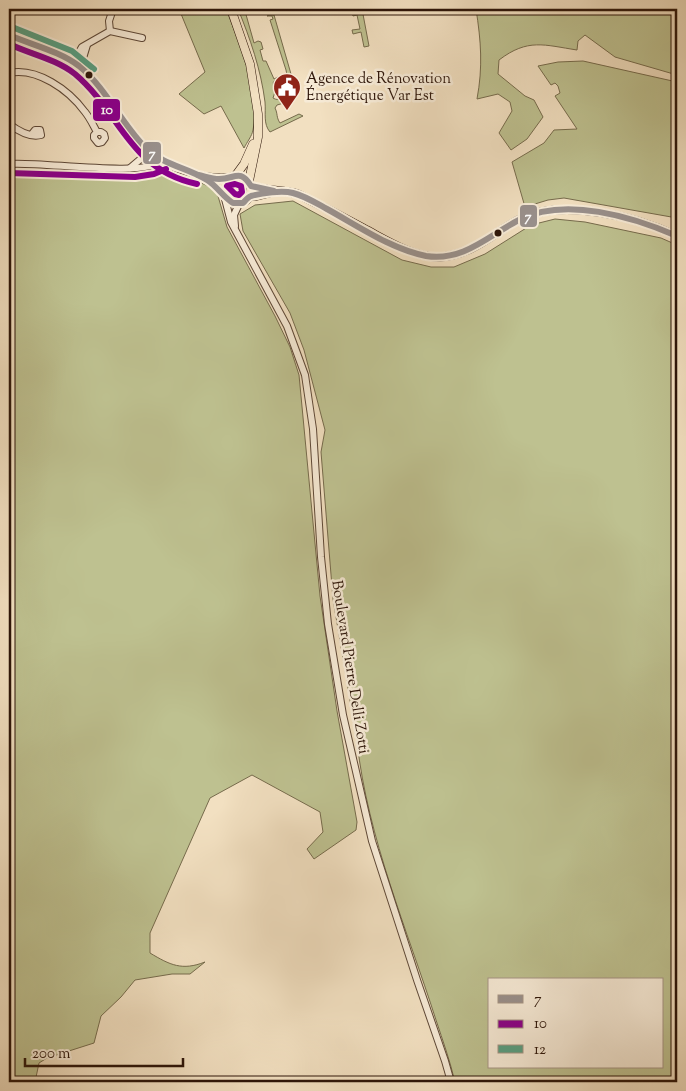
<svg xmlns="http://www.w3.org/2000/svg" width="686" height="1091" font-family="'Sorts Mill Goudy',serif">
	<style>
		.green { fill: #bec190; stroke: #766b4c; fill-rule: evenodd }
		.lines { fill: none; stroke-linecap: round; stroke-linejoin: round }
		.minor-casing { stroke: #5e4837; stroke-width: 8 }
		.major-casing { stroke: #2d1509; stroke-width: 9 }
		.minor { stroke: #f7ebd7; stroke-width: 6 }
		.major { stroke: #f2e0c1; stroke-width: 8 }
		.bus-1-casing { stroke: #f7ebd7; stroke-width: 10 }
		.bus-2-casing { stroke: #f7ebd7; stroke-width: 10 }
		.bus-3-casing { stroke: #f7ebd7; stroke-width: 10 }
		.bus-1 { stroke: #99908c; stroke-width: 6 }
		.bus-2 { stroke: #8b008b; stroke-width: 6 }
		.bus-3 { stroke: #589f82; stroke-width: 6 }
		.bus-dot { fill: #2d1509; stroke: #f7ebd7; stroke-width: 2 }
		.labels { text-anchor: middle; stroke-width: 5; stroke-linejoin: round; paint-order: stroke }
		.poi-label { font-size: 15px; fill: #2d1509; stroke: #f7ebd7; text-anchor: start }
		.street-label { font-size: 15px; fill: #2d1509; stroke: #f7ebd7 }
		.line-badge { stroke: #f7ebd7; stroke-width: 2 }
		.badge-label { font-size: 14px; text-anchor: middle; font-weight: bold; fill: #fff }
	</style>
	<rect width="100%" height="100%" fill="#f2e0c1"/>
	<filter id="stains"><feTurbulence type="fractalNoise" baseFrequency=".004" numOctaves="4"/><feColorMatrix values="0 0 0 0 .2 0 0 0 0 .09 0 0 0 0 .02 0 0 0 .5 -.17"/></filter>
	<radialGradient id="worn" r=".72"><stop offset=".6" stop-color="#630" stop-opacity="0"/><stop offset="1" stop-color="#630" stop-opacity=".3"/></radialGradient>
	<g class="green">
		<path d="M179,9H226C239,42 261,94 253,130C252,136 247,142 244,148L221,106L204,114L179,94L205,72Z"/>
		<path d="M238,9H259L248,12L245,11L254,43L258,41L261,42L263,49L260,50L263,61H266L274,79L278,77L280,81L275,80L273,83L278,89L285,91L283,92L276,89L273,98C279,102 284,97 290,94L291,95L283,100L284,103L277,105L275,108C278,114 276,117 280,123L299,114L303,116L270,132C263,124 266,113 265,102C261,70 250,38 238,9Z"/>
		<polygon points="351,9 362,9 369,46 364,47 361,32 353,34 352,30 360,29 357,15 353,16"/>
		<path d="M476,9H677V75L615,57L585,35L578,41L577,50C544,45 528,38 499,60L498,74L525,96L534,100L543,117L527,139L511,150L499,133L512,111L510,102L498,94L477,99C483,67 481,41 476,9Z"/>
		<polygon points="269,15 274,15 293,81 297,87 294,90 285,84 282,76 287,75 286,70 270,20 273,19 272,16 267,16"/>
		<polygon points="583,61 677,82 677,218 564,198 548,200 525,207 512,162 544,143 554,130 577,129 555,96 560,93 558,86 555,83 551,85 538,66 558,62"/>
		<path d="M29,172H157L199,182L213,188L218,196L227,227L275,316L290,347L299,375L320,596L337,711L357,822L356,830L314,859L307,849L323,832L320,812L252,775L210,798L150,933V953C170,965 182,971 205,962L190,974H172L135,980L121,997L101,1016L94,1043L47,1058L39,1063L35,1082H9V173Z"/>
		<path d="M293,201L402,260L431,267H454L485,254L531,225L555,219L585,222L661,238L677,245V1082H455C450,1061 443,1041 436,1020C407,929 368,839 357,742L333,599L321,452L325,430L304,350L290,313L243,231L240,214L255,205ZM490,980H662V1067H490Z"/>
	</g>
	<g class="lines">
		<g class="minor-casing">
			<g id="minor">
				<polyline points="110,31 109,21 112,12"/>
				<path d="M9,35C33,46 61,51 81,69C111,94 136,150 170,166C176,169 182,170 188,172C202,176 215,179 229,177"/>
				<polyline points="73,63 82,47 110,31 142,38"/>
				<polyline points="80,68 87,45"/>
				<path d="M9,73C37,67 69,90 85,112C90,118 93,125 97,132H101L104,134L105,138L102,142L98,143L94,138V135L97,132"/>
				<path d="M9,124C17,130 30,138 41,135L40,130H35L31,135"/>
				<path d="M9,164C41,161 142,178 163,161"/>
				<polyline points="130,168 150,151"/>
				<polyline points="203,178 214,184 223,195"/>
				<polyline points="225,199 231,222 287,326 305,375 313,429 321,557 328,624 343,715 372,841 417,980 445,1061 451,1082"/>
				<polyline points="235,226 234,215 239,204"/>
			</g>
		</g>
		<g class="major-casing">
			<g id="major">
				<polyline points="231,9 250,64 258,114 258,137 249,181"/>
				<polyline points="236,175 244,164 253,144"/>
				<circle cx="237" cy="190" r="14"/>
				<path d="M251,186C267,191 283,190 298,194C320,205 341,216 363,228C386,240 413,258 440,257C473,255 494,232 522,218C565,198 636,217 677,236"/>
				<polyline points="250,196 257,196 273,192"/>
			</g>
		</g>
		<use href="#minor" class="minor"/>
		<use href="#major" class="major"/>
		<g class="bus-1-casing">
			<g id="bus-1">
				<path d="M9,35C32,45 59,51 79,66C106,88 120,121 144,146C165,167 185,166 207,180C217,186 223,197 233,203H243C245,201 248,197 251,196C262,193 282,190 293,193C305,196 316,203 327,209C358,226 391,249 426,256C464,262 489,235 519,220C565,196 633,217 677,236"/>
				<path d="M198,175C204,176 212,179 219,179C235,179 240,168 251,186L274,191"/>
			</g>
		</g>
		<g class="bus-2-casing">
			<g id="bus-2">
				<path d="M9,44C30,54 56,59 75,74C121,113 129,170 197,184"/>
				<polyline points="9,173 135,177 154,174 166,169"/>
				<polygon points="235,184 241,186 242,192 239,195 235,194 227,186"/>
			</g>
		</g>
		<g class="bus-3-casing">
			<polyline id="bus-3" points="12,27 72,51 94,69"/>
		</g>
		<use href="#bus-1" class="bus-1"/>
		<use href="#bus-2" class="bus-2"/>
		<use href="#bus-3" class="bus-3"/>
	</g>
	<defs>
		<g id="civic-pin" transform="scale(1.4375)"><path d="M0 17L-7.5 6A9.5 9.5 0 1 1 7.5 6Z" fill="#8f2418" stroke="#f7ebd7"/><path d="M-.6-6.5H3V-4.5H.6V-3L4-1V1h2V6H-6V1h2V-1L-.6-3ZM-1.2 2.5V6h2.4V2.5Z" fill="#fff"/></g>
	</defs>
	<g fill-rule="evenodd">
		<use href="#civic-pin" x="287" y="87"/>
	</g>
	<g class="bus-dot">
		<circle cx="89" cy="75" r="4.5"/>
		<circle cx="498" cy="233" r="4.5"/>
	</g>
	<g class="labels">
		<g class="poi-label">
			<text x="306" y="83">Agence de Rénovation<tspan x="306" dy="17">Énergétique Var Est</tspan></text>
		</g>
		<g class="street-label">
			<text transform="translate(351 667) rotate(81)" y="5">Boulevard Pierre Delli Zotti</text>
		</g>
	</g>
	<g class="line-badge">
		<rect x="92" y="98" width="29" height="24" rx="5" fill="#8b008b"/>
		<rect x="142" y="141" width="20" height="24" rx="5" fill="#99908c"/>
		<rect x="519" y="204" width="19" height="24" rx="5" fill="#99908c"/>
	</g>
	<g class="badge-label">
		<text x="107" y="114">10</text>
		<text x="152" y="158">7</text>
		<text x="528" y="221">7</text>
	</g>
	<rect width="686" height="1091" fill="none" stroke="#f2e0c1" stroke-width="30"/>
	<rect x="10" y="10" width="666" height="1071" fill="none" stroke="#2d1509" stroke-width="2.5"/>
	<rect x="15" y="15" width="656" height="1061" fill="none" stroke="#2d1509"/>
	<rect x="488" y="978" width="175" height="90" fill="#f7ebd7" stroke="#a69585"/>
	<rect x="498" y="995" width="25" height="8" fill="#99908c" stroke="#a69585"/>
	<text x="534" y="1004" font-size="15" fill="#2d1509">7</text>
	<rect x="498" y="1020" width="25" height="8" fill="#8b008b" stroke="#a69585"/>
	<text x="534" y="1028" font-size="15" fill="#2d1509">10</text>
	<rect x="498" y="1045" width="25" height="8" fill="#589f82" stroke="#a69585"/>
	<text x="534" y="1054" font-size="15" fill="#2d1509">12</text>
	<path d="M25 1058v8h158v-8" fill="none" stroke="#2d1509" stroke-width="2.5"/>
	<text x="32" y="1058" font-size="15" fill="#2d1509" stroke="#f7ebd7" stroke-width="4" paint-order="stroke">200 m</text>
	<rect width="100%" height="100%" filter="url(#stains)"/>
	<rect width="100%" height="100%" fill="url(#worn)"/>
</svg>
